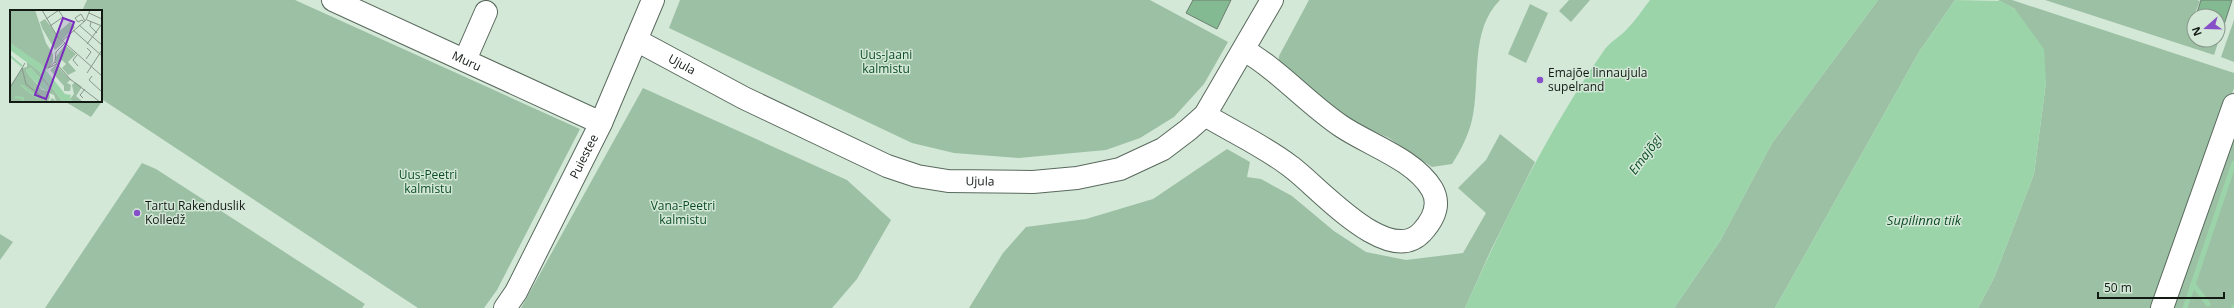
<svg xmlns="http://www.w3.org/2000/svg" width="2234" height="308" font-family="'Open Sans',sans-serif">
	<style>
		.green { fill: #9cc0a4 }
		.water { fill: #9cd4aa }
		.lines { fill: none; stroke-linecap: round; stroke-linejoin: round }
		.stream { stroke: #9cd4aa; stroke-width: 5 }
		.building { fill: #83ba91; stroke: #6d7f71 }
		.minor-casing { stroke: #596a5d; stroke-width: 24 }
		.highway-casing { stroke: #596a5d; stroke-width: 24 }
		.minor { stroke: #fff; stroke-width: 22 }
		.highway { stroke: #fff; stroke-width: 22 }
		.poi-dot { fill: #8750c8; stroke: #d4e8d8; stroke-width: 1.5 }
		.labels { text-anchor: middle; stroke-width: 3; stroke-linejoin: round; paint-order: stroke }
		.park-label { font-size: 12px; fill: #0b4c26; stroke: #d4e8d8 }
		.street-label { font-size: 12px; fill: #131a14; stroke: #d4e8d8 }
		.poi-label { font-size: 12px; fill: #131a14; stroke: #d4e8d8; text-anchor: start }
		.water-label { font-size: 13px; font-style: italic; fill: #0d4d27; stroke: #d4e8d8 }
		.inset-river { fill: none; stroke: #9cd4aa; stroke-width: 2 }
		.inset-road { fill: none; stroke: #87968a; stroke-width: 1 }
		.view { fill: #7b2cbf; fill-opacity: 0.15; stroke: #7b2cbf; stroke-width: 2 }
		.inset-edge { fill: none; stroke: #131a14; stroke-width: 2 }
	</style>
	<rect width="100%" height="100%" fill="#d4e8d8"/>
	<g class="green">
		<polygon points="87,0 295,0 580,129 497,290 484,308 418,308 103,100 91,117 64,101 101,101 101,11 82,11"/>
		<polygon points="680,0 1150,0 1228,42 1204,84 1174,117 1140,138 1106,150 1019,158 954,153 912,143 669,28"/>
		<path d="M1309,0H1500C1469,31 1481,81 1472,120C1468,136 1461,150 1452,164L1432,167L1389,138L1341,117L1278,68L1279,56Z"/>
		<polygon points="1569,0 1590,0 1571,22 1559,11"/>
		<polygon points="1878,0 1955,0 1919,52 1775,308 1674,308 1720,241 1772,143"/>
		<polygon points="1998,0 2012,0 2234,73 2234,88 2156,308 1978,308 1994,278 2034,174 2046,82 2015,9"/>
		<polygon points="2045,0 2197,0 2200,1 2194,16 2194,40 2218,40 2218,33 2221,34 2214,55"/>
		<polygon points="1530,4 1548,13 1526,63 1508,54"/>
		<polygon points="2234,20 2234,62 2221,57"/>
		<polygon points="643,88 847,180 891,220 857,279 832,308 521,308"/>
		<polygon points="2234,105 2234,308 2162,308"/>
		<polygon points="1500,134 1535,162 1491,250 1465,308 969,308 1003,253 1026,227 1086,219 1153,199 1227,149 1250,162 1247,177 1261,179 1292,196 1334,231 1366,252 1406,260 1463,253 1486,213 1458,188 1486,160"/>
		<polygon points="142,163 156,169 365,304 362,308 45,308"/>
		<polygon points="0,234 13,242 0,260"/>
	</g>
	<g class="water">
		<path d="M1650,0H1878L1772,143L1720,241L1674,308H1465C1505,219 1548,130 1605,49C1611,41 1621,36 1627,29C1636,20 1643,9 1650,0Z"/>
		<polygon points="1955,0 2001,1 2015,9 2044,49 2046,82 2034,174 1994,278 1978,308 1775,308 1919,52"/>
	</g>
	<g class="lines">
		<g class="stream">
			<polyline points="2193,284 2208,304"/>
			<polyline points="2185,308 2234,163"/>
			<polyline points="2234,308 2234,307"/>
		</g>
	</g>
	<g class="building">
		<polygon points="1193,0 1231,0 1217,29 1186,13"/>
		<polygon points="2201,0 2232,0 2221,34 2218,33 2218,16 2196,16"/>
	</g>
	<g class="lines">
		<g class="minor-casing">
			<g id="minor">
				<path id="s1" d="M333,0L601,123"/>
				<path id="s2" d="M636,40L744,98L887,166L917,176L948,181L1033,182L1077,178L1120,169L1163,149L1188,130L1205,115L1272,0"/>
				<polyline points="465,60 486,12"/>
				<path d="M1205,115C1233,132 1264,146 1290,166C1317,185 1388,269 1422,232C1433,220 1441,205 1432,189C1414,159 1369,145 1341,126C1307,103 1280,71 1244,50"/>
				<polyline points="2162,308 2234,105"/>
			</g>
		</g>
		<g class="highway-casing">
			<g id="highway">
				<path id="s3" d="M505,308L516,292L601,123L653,0"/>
			</g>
		</g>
		<use href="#minor" class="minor"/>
		<use href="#highway" class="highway"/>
	</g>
	<g class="poi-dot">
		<circle cx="1540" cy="80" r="4"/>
		<circle cx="137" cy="213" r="4"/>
	</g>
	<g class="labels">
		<g class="park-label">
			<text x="886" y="59">Uus-Jaani<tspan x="886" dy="14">kalmistu</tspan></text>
			<text x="428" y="179">Uus-Peetri<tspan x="428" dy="14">kalmistu</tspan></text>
			<text x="683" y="210">Vana-Peetri<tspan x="683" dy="14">kalmistu</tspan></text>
		</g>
		<g class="street-label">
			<text dy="4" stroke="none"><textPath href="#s1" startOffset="147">Muru</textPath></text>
			<text dy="4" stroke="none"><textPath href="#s2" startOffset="52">Ujula</textPath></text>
			<text dy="4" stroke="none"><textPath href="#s3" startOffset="171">Puiestee</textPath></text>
			<text dy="4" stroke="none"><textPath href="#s2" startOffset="376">Ujula</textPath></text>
		</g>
		<g class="poi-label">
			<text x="1548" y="77">Emajõe linnaujula<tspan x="1548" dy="14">supelrand</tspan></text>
			<text x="145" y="210">Tartu Rakenduslik<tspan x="145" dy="14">Kolledž</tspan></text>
		</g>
		<g class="water-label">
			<text transform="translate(1645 154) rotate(-53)" y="5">Emajõgi</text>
			<text x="1924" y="225">Supilinna tiik</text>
		</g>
	</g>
	<g transform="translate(10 10)">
		<rect width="92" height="92" fill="#d4e8d8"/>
		<path d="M0,0H25L36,33L43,44V52L37,59L40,62L0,33ZM35,9L53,33L45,40L32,18L30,12ZM60,12L65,17L52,30L46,24ZM55,35L66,44L58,52L66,61L58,65L52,58L56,54L52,50L47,54L45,48ZM17,51L30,62L53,92H39L42,88L46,91L44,85L39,83L40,87L38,92L35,90L37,92H0V76L12,58L17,57ZM21,58L38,77L39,81L32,80L18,64L16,60ZM46,55L63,72L60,70L57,73L61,75L60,81H54V76L40,60ZM65,72L72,77L66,86L73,92H63L60,89L64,84L62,75Z" fill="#9cc0a4" fill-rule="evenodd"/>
		<path d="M0,33L31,54L55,84L61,85L60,89L63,92H53L30,62L0,40ZM21,58L38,77V81L32,79L18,64L16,60Z" fill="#9cd4aa"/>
		<path class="inset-river" d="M0,46L12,56M11,75L28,88M5,87L13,88L12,92"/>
		<path class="inset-road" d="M32,0L47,26L92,66M79,3L92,9M65,8L71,4L75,11M65,8L68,12L72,10L74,12M36,9L49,0M77,10L92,16M81,12L80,16L87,23M69,15L92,35M40,16L53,7L49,1M63,20L92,46M52,31L76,10L80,0M55,33L46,42L45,52L60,69L90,92M77,34L92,14M67,45L63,50L68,56M76,49L81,42L77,38M45,52L38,58L47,54M12,58L16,74L38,92M77,63L92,40M82,66L79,70L92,82M0,78L15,53M73,88L70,85L75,79"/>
		<path class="view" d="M53,8L64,12L36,89L25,85Z"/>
		<rect width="92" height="92" class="inset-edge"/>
	</g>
	<g transform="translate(2206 28) rotate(250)"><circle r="19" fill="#d4e8d8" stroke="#87968a"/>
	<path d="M0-3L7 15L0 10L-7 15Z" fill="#8750c8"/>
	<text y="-6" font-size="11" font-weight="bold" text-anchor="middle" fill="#131a14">N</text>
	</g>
	<path d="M2098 292v6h126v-6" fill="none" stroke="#131a14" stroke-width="2"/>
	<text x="2104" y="292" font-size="12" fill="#131a14" stroke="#d4e8d8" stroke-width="3" paint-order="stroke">50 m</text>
</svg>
